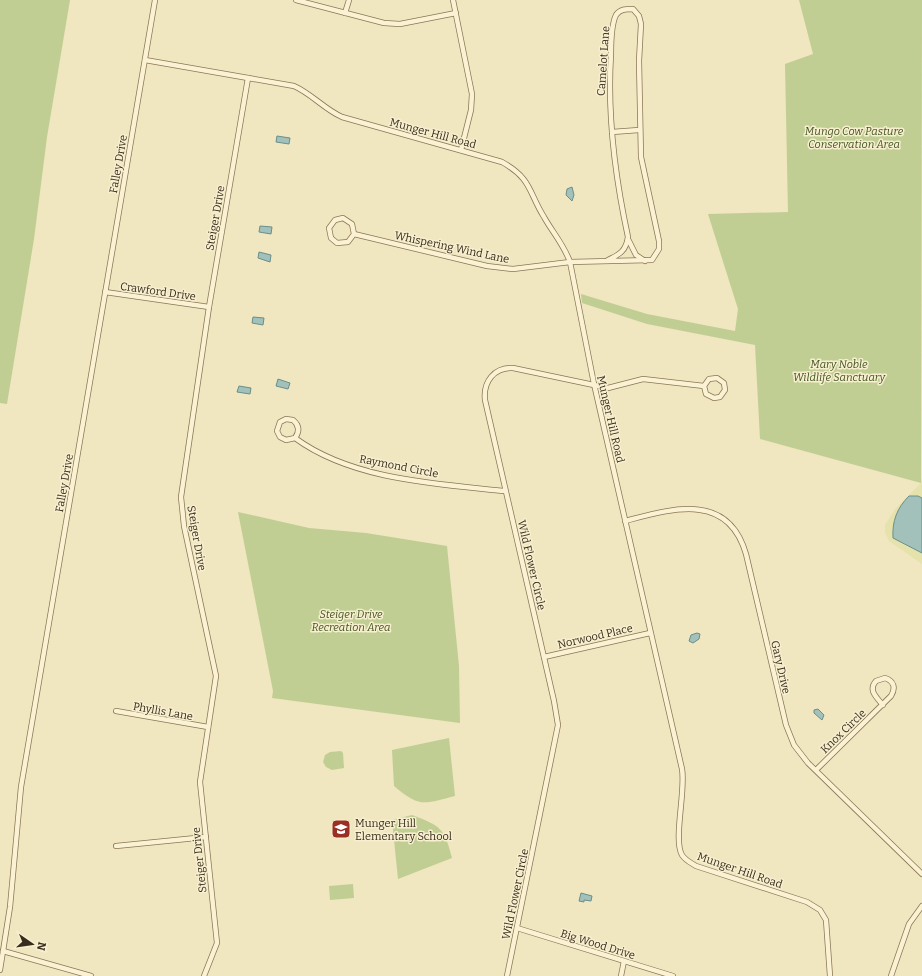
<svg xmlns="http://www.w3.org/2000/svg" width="922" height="976" font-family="Bitter,serif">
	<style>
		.farmland { fill: #e5e2ac }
		.green { fill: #c1ce93 }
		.water { fill: #a2c1bb; stroke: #698f8a }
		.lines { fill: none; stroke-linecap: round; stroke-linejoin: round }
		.minor-casing { stroke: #897757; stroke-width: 6 }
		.minor { stroke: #faf2d2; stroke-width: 4.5 }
		.labels { text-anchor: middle; stroke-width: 3; stroke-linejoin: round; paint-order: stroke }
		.street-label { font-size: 11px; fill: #382c1c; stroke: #f7efcf }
		.park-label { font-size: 11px; font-style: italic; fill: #435522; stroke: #f7efcf }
		.poi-label { font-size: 11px; fill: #382c1c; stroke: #f7efcf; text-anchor: start }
	</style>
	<rect width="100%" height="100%" fill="#f0e6bf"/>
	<polygon class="farmland" points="922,477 922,564 889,541 885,533 885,525 896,508 921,483"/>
	<g class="green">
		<polygon points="0,0 70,0 47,137 34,239 7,404 0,403"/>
		<polygon points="799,0 922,0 921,483 760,439 755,345 647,324 582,303 581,294 647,314 735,331 738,309 708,214 788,212 785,64 813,54"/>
		<polygon points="238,512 309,528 366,533 447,546 459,666 460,723 272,698 273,691"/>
		<path d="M449,738L455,796C424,804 420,808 394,786L392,750Z"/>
		<polygon points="341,751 343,753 344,768 332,770 326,767 323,762 325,755 330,752"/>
		<path d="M412,815C441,826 444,828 452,858L398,879L392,820Z"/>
		<polygon points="353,884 354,898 330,900 329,886"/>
	</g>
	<g class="water">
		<polygon points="277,136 290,138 289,144 276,142"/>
		<polygon points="572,187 574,195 572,201 566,195 567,189"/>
		<polygon points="260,226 272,227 271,234 259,232"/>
		<polygon points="259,252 271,255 270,262 258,258"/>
		<polygon points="253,317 264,318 263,325 252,323"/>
		<polygon points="278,379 290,383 288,389 276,386"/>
		<polygon points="239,386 251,388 250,394 237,392"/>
		<path d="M909,496H918L922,498V553L893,538C892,521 897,508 909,496Z"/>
		<polygon points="697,633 700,634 699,639 693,643 689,641 691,635"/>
		<polygon points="818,709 824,715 822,720 814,713 814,710"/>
		<polygon points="581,893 592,896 591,901 584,900 584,902 579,901"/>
	</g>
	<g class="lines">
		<g class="minor-casing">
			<g id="minor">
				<polyline points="296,0 384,23 400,24 456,13"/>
				<polyline points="453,0 472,94 471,110 461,150"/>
				<polyline points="345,13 349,0"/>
				<path d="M145,60L294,86C312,94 324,109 342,117L502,162C532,179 528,191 544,217C553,233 564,245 570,262L594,384L682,769C686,790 673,840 682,855C685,860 691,863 696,866L807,902L820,910L826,920L830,976"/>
				<polyline points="612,132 639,130"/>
				<path d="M354,234L348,242L337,243L331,238L329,228L335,220L343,218L352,224L354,234L487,266L513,269L570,262L652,260L659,249V241L641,157L639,61L641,24L639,16L633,9C626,9 620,9 616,15C611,25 611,43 611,54C607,116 615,177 628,237C626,251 620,254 608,260"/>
				<polyline points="628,239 636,255 645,261"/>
				<polyline points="105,292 209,307"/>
				<path d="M295,438L286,440L280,437L277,431L280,422L286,419L293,420C299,425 300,431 295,438C352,480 437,484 505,491"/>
				<path d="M625,521C671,509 728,491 746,554L786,725L794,745L808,763L922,874"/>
				<polyline points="544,657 650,633"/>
				<polyline points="116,711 208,727"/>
				<path d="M816,770L891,696C896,688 894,681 885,678L876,681C868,690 876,697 883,705"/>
				<polyline points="116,846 206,837"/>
				<polyline points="517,928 673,976"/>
				<polyline points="3,951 91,976"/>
				<polyline points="0,970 10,907 21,787 155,0"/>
				<polyline points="204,976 217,943 200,782 216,676 184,526 181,497 209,307 248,78"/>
				<path d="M507,976L558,725L554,701L485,400C483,382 494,367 513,368L608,388L643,379L704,386L706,394L714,398L720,397L725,390L724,383L717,378L709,379L704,386"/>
				<polyline points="621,976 624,961"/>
				<polyline points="891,976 909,924 922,906"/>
			</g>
		</g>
		<use href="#minor" class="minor"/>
	</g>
	<defs>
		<g id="school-square" transform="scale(1)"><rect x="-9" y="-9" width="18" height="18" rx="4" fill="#9a2f24" stroke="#f7efcf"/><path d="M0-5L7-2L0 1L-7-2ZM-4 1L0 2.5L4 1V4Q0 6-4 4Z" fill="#fff"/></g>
	</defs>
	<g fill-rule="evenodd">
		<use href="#school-square" x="341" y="829"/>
	</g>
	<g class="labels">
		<g class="street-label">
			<text transform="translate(603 61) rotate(-86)" y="4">Camelot Lane</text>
			<text transform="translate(433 133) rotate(15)" y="4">Munger Hill Road</text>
			<text transform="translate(118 164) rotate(-80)" y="4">Falley Drive</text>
			<text transform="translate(215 218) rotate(-80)" y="4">Steiger Drive</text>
			<text transform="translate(452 247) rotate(12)" y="4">Whispering Wind Lane</text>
			<text transform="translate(158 291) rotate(8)" y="4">Crawford Drive</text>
			<text transform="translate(611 419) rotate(77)" y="4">Munger Hill Road</text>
			<text transform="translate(399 466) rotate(11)" y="4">Raymond Circle</text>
			<text transform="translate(64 483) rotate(-80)" y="4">Falley Drive</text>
			<text transform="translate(197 538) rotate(80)" y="4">Steiger Drive</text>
			<text transform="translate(532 565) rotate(77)" y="4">Wild Flower Circle</text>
			<text transform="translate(595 636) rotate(-13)" y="4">Norwood Place</text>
			<text transform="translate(781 667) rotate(77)" y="4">Gary Drive</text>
			<text transform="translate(163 711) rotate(10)" y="4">Phyllis Lane</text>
			<text transform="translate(843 731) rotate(-44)" y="4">Knox Circle</text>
			<text transform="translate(199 860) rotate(-96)" y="4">Steiger Drive</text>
			<text transform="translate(740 870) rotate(19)" y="4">Munger Hill Road</text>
			<text transform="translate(515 894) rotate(-78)" y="4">Wild Flower Circle</text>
			<text transform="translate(598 944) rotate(17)" y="4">Big Wood Drive</text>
		</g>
		<g class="park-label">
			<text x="854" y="135">Mungo Cow Pasture<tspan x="854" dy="13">Conservation Area</tspan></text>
			<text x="839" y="368">Mary Noble<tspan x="839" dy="13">Wildlife Sanctuary</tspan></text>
			<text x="351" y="618">Steiger Drive<tspan x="351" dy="13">Recreation Area</tspan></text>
		</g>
		<g class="poi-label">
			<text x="355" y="827">Munger Hill<tspan x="355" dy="13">Elementary School</tspan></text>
		</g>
	</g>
	<g transform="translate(32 944) rotate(103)" stroke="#f7efcf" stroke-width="3" paint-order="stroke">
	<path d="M0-3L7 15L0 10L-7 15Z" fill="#382c1c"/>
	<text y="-6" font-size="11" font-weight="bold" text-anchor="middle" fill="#382c1c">N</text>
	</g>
</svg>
